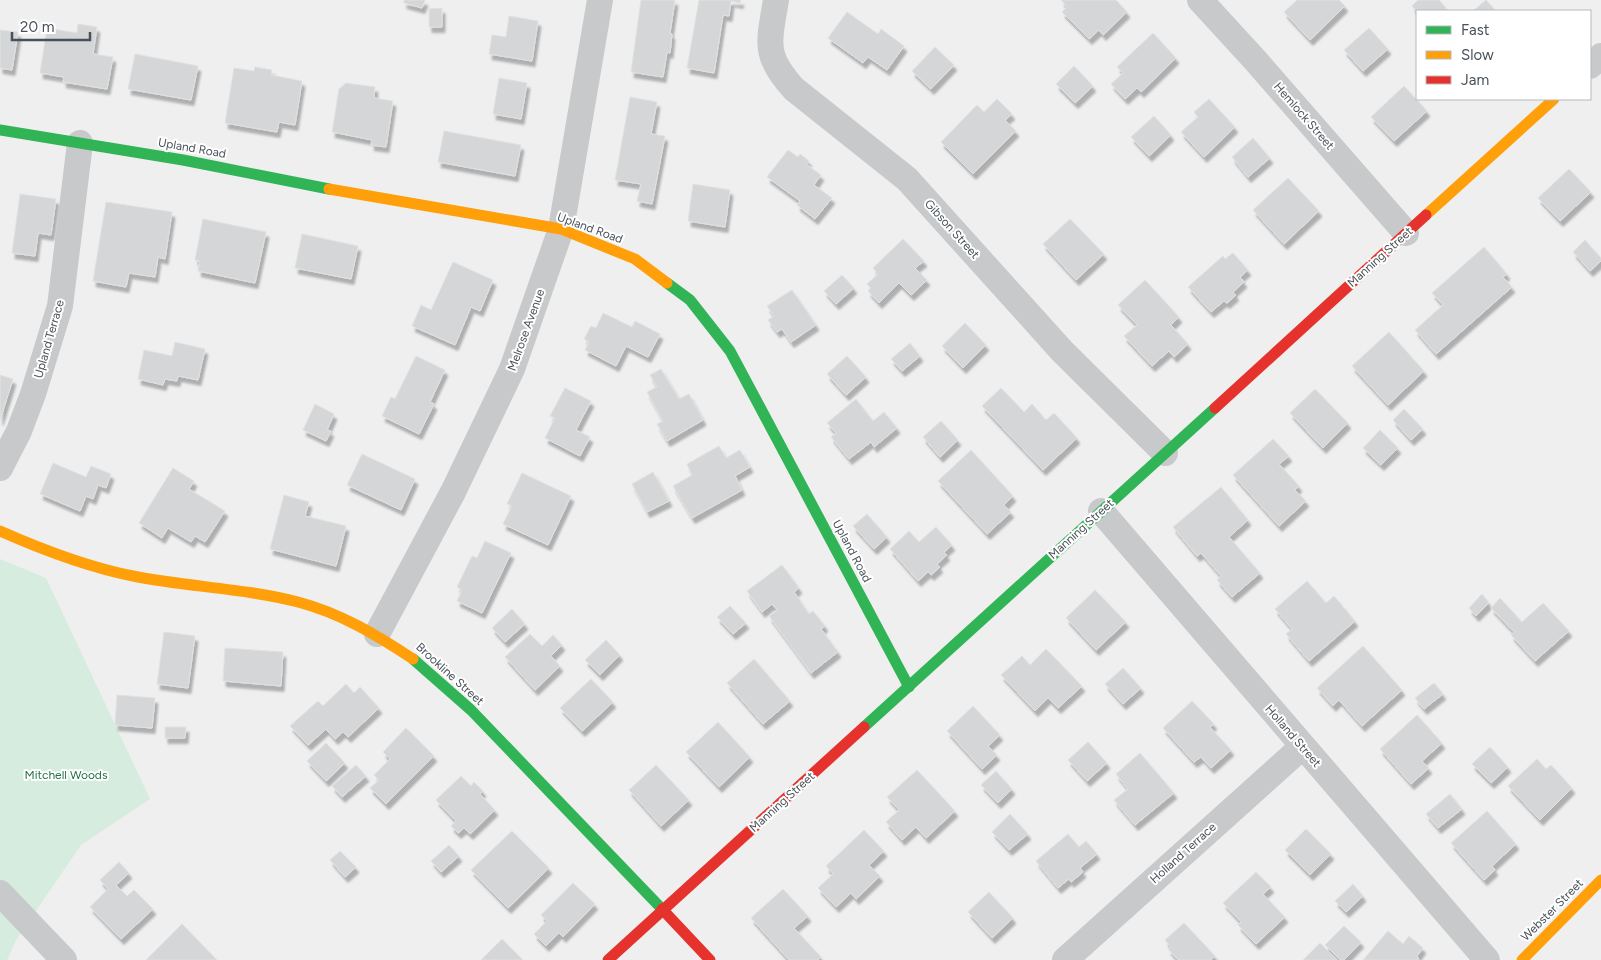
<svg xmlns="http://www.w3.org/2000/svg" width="1601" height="960" font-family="Figtree,sans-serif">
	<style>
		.green { fill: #d6ecde }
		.building { fill: #d5d6d8; stroke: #e0e1e2; filter: url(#shadow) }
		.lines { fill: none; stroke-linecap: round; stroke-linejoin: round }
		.street { stroke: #c7c9ca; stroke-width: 26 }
		.fast { stroke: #30b455; stroke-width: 11 }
		.slow { stroke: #ff9f0a; stroke-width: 11 }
		.jam { stroke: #e5322d; stroke-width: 11 }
		.labels { text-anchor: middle; stroke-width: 4; stroke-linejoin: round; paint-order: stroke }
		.street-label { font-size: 12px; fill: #485159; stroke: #fff }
		.park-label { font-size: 12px; fill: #21724b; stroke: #fff }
	</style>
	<defs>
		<filter id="shadow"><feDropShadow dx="3" dy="5.5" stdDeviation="1" flood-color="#0004"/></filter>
	</defs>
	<rect width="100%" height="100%" fill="#efefef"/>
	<polygon class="green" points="0,559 46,578 150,799 81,845 16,940 7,960 0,960"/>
	<g class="building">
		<polygon points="404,0 425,0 422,8 404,3"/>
		<polygon points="641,0 675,0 670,33 672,34 670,53 667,52 663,77 631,72"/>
		<polygon points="699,0 741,0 740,3 731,1 729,16 723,15 714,73 687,68"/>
		<polygon points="1061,0 1116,0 1127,12 1103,35 1099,30 1089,39 1062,12 1067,7"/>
		<polygon points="1297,0 1339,0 1345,6 1310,40 1284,12"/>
		<polygon points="1418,0 1439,0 1446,8 1442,11 1417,12 1412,6"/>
		<polygon points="1486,0 1496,11 1473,11"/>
		<polygon points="442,8 442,27 429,27 429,9"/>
		<polygon points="847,12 878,34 881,29 904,46 887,70 868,57 863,63 828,38"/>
		<polygon points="509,16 538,21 532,61 489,54 492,35 506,37"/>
		<polygon points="78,24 97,27 93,54 113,57 107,89 63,82 64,77 40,73 47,28 77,33"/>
		<polygon points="1369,28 1388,49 1363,71 1344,50"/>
		<polygon points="0,30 18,32 12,70 0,68"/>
		<polygon points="1153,33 1176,58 1141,92 1137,88 1125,99 1111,84 1123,73 1117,67"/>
		<polygon points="935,47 954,65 931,89 912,71"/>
		<polygon points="135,54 198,66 191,100 128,89"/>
		<polygon points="1074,66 1093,86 1075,103 1056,84"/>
		<polygon points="255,67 272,70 271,75 302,81 295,125 279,122 277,132 225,123 234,68 254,71"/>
		<polygon points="499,78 527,83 521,119 493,114"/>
		<polygon points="346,83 375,87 374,98 393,101 386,147 371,145 372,140 332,132 339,89"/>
		<polygon points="1404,86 1427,111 1394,141 1371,117"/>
		<polygon points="630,97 657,102 651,134 665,136 652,204 637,201 641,184 615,180"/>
		<polygon points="997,99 1012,114 1005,120 1016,131 973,174 941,142 977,105 984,112"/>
		<polygon points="1209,99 1235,127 1204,157 1181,132 1198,117 1194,112"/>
		<polygon points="1154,116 1171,135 1149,156 1131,137"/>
		<polygon points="444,131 521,145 515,176 438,162"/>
		<polygon points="1253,138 1270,158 1248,177 1232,157"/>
		<polygon points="788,150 798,157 800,154 809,161 806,164 821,175 814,185 832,198 815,219 797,205 800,201 767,177"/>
		<polygon points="1569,169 1591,192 1560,221 1538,198"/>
		<polygon points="1288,178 1319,211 1284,244 1253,210"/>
		<polygon points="693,184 730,190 725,227 688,221"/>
		<polygon points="20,194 56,199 51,235 38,233 35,256 12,253"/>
		<polygon points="106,202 172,212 165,259 158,257 155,277 129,273 126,287 93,281"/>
		<polygon points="203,219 266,232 255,283 198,271 200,261 195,260"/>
		<polygon points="1070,219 1104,254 1076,280 1043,244"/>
		<polygon points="302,234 358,246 351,279 295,268"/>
		<polygon points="903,239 924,261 915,268 927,280 911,295 899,283 879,303 868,291 871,288 867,284 878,274 873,268"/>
		<polygon points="1585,240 1601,258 1601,261 1590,271 1573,252"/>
		<polygon points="1484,247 1507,274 1503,277 1512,287 1436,354 1415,330 1443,305 1432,293"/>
		<polygon points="1233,253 1248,270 1240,277 1244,282 1233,292 1236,295 1227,303 1224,301 1211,312 1188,287 1223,256 1225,259"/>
		<polygon points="453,262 493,280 480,311 471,307 455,345 412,326 421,305 431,310"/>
		<polygon points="842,275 854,288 836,304 824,291"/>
		<polygon points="1145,280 1179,317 1171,325 1188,344 1174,357 1169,351 1152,366 1124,336 1137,325 1118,305"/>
		<polygon points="792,290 816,325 791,342 782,329 777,332 768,320 774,316 767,306"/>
		<polygon points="603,313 632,327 635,321 660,334 648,357 626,346 616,366 585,350 589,342 584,339 591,326 596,328"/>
		<polygon points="965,323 986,345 963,368 942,346"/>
		<polygon points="1389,332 1424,371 1388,405 1352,366"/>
		<polygon points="175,342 205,349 198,380 178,376 177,381 165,379 163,385 138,379 144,350 172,356"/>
		<polygon points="910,343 920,356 902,371 891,359"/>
		<polygon points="416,356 445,370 430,402 434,404 419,434 382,416 391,397 395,399"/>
		<polygon points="847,356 866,377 846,395 827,374"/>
		<polygon points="661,369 679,399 689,394 703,420 667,441 657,424 663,421 647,392 657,387 650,375"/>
		<polygon points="0,375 13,379 0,420"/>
		<polygon points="565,388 591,401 576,430 590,437 580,456 545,438 555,418 550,416"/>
		<polygon points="1001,388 1024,412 1032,404 1046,420 1054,413 1077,438 1043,470 982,406"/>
		<polygon points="1315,389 1348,423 1323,448 1290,413"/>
		<polygon points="856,399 873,421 884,412 897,428 874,447 871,442 849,459 831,437 836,433 827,423"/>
		<polygon points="315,404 334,414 327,430 331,431 326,441 303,430"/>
		<polygon points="1404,409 1423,429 1411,440 1393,420"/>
		<polygon points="941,421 958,440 940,457 923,437"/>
		<polygon points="1380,430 1398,448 1381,465 1363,448"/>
		<polygon points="1273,439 1289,456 1279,464 1299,486 1295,490 1306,501 1279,526 1233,475"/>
		<polygon points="719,446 726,458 740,450 750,467 735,476 742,490 692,518 673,486 692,475 687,464"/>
		<polygon points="971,450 1013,496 1004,505 1011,512 987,534 938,481"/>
		<polygon points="362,454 415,479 401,510 347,485"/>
		<polygon points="53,463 86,477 91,466 111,474 106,488 98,485 93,499 86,496 80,511 40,494"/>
		<polygon points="173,468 194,481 189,489 225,511 205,542 195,536 191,542 168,528 162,538 139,523"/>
		<polygon points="653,472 669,501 647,512 632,484"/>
		<polygon points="522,473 571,496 548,545 503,524 512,506 507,504"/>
		<polygon points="1221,487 1248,520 1229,537 1260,573 1232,597 1217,580 1221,576 1201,553 1197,556 1173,527"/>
		<polygon points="284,495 309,502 305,516 346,526 336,566 270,549"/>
		<polygon points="867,514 887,537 874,549 853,526"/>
		<polygon points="936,527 952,545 944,552 947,555 937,564 940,567 931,575 928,572 918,581 890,549 909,531 919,542"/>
		<polygon points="485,541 511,553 482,613 457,601 462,590 457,587 472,556 477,558"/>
		<polygon points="782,565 799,588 794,592 809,614 813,611 825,626 821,629 838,652 811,673 769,616 777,610 772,604 762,612 747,591"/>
		<polygon points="1307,581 1326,603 1334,596 1355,621 1309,661 1286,634 1292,629 1275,609"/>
		<polygon points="1095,590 1126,622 1096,650 1066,618"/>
		<polygon points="1482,594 1489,603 1476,616 1469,608"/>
		<polygon points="1500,598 1522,622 1543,603 1569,631 1535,661 1511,635 1514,632 1491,608"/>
		<polygon points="730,606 746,623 733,634 717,617"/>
		<polygon points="512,609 525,624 505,642 492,628"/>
		<polygon points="164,632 195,636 188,688 157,684"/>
		<polygon points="530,634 542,646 553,635 562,645 551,656 560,666 535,690 505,657"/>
		<polygon points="606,640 620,655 600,675 585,660"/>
		<polygon points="1363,646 1402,690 1362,726 1339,700 1333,706 1317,688"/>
		<polygon points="225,648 283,652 281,686 223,681"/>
		<polygon points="1046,649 1082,686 1058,708 1048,698 1035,711 1001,675 1022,656 1030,665"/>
		<polygon points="754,659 790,701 763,724 727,683"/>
		<polygon points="1123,668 1141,688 1123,704 1105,684"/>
		<polygon points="591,679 613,702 582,731 560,708"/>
		<polygon points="1434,683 1443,694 1424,709 1415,698"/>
		<polygon points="346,684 354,693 360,687 379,708 348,737 343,732 335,739 326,729 308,745 290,726 318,701 323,706"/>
		<polygon points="117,695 155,698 152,728 115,725"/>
		<polygon points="1192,701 1214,724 1210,727 1231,750 1211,768 1201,757 1194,762 1163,728"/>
		<polygon points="973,706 1000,735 988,746 997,755 982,769 947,731"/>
		<polygon points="1417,715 1442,743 1422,761 1429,768 1411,784 1380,749"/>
		<polygon points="718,722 750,757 719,787 686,752"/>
		<polygon points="165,727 186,727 185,738 165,738"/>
		<polygon points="406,728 434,756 386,804 370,788 379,780 374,775 390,759 383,752"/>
		<polygon points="1088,742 1107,763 1087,781 1068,760"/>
		<polygon points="326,743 345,763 326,781 307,761"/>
		<polygon points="1490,747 1508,767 1491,783 1472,764"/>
		<polygon points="1140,753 1174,793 1135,825 1114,800 1128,789 1116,774"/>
		<polygon points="1537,759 1546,769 1551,765 1572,788 1540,820 1508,786"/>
		<polygon points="356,765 366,776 342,797 332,786"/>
		<polygon points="656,765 689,800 661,826 629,790"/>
		<polygon points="917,770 955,811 926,838 916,827 902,840 886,822 899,810 887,797"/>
		<polygon points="996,771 1012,789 998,803 981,785"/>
		<polygon points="461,776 471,786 474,782 483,791 480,794 495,810 470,834 464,828 458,833 451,826 456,821 436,800"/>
		<polygon points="1450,794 1462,809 1438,828 1426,814"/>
		<polygon points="1487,811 1516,844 1492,866 1495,870 1484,880 1451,843"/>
		<polygon points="1010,814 1028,834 1009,850 992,832"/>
		<polygon points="1306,829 1331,854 1310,875 1285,850"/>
		<polygon points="864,830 884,851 869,865 880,876 856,899 851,893 836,907 818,888 833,874 826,866"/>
		<polygon points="512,831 549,868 508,908 471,870"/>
		<polygon points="1068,834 1079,847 1086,841 1097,854 1080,868 1083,872 1071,882 1069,879 1058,888 1036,861"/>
		<polygon points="449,845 459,856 441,872 431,861"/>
		<polygon points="340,851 356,867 345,877 330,860"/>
		<polygon points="119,862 129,873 116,885 127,896 134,890 153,909 121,939 90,907 108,889 100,880"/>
		<polygon points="1256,872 1271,887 1263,894 1285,917 1256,944 1238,925 1241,922 1223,903"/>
		<polygon points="573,883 595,904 563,937 559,933 546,946 534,934 547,921 541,915"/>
		<polygon points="1353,884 1363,896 1346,912 1335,901"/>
		<polygon points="783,889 808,916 794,928 821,957 818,960 789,960 751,918"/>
		<polygon points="989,892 1013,918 992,938 968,912"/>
		<polygon points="1184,923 1215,956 1211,960 1178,960 1168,949 1171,947 1165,940"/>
		<polygon points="182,924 217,960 146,960"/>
		<polygon points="1344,926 1361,942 1344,960 1341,960 1325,945"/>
		<polygon points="1388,931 1403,944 1409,936 1423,948 1417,956 1419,960 1363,960"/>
		<polygon points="502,939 523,960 481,960"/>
		<polygon points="1320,943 1337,960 1303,960"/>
	</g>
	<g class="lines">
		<g class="street">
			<path d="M776,0C769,43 763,55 794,89L907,179L1062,351L1165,453"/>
			<polyline points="1200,0 1255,60 1406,233"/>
			<polyline points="1590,66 1601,56"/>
			<polyline points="0,468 19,431 33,394 60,306 80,143"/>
			<polyline points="1101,511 1487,960"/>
			<polyline points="377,634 453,492 512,369 561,229 600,0"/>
			<polyline points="0,893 64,960"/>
			<polyline points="1065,960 1302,747"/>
		</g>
		<g class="fast">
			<polyline points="0,130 183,160 329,189"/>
			<polyline points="667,283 690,300 730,351 909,687"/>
			<polyline points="413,659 471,710 662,909"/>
			<polyline points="864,727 1215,408"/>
		</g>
		<g class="slow">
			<polyline points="329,189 561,229 635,259 667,283"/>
			<polyline points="1426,215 1554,99"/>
			<path d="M0,531C43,550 87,567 133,576C187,587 244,588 298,602C340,613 377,635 413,659"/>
			<polyline points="1522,960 1601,880"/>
		</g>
		<g class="jam">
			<polyline points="1215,408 1426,215"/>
			<polyline points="662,909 710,960"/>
			<polyline points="608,960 864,727"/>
		</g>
	</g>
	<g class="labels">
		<g class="street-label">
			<text transform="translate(1304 116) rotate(49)" y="4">Hemlock Street</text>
			<text transform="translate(192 148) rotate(10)" y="4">Upland Road</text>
			<text transform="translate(590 228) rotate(20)" y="4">Upland Road</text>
			<text transform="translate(952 229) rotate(48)" y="4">Gibson Street</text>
			<text transform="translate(1380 257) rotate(-42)" y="4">Manning Street</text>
			<text transform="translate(526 330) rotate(-70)" y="4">Melrose Avenue</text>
			<text transform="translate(49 339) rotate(-74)" y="4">Upland Terrace</text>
			<text transform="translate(1081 529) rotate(-42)" y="4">Manning Street</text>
			<text transform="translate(852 551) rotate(62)" y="4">Upland Road</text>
			<text transform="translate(450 674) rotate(42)" y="4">Brookline Street</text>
			<text transform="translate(1293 736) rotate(49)" y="4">Holland Street</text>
			<text transform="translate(782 802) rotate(-42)" y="4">Manning Street</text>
			<text transform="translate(1183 853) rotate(-42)" y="4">Holland Terrace</text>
			<text transform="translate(1552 910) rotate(-45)" y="4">Webster Street</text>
		</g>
		<g class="park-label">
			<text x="66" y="779">Mitchell Woods</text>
		</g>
	</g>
	<rect x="1416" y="10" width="175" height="90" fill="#ffffff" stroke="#b6b9bd"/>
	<rect x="1426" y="26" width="25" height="8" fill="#30b455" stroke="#b6b9bd"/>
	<text x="1461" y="35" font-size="15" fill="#485159">Fast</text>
	<rect x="1426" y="51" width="25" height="8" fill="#ff9f0a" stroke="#b6b9bd"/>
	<text x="1461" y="60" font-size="15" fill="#485159">Slow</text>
	<rect x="1426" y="76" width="25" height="8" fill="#e5322d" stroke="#b6b9bd"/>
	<text x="1461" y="85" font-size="15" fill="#485159">Jam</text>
	<path d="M12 32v8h78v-8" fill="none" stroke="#485159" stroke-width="2.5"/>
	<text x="20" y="32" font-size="15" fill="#485159" stroke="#ffffff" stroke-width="4" paint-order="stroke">20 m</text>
</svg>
